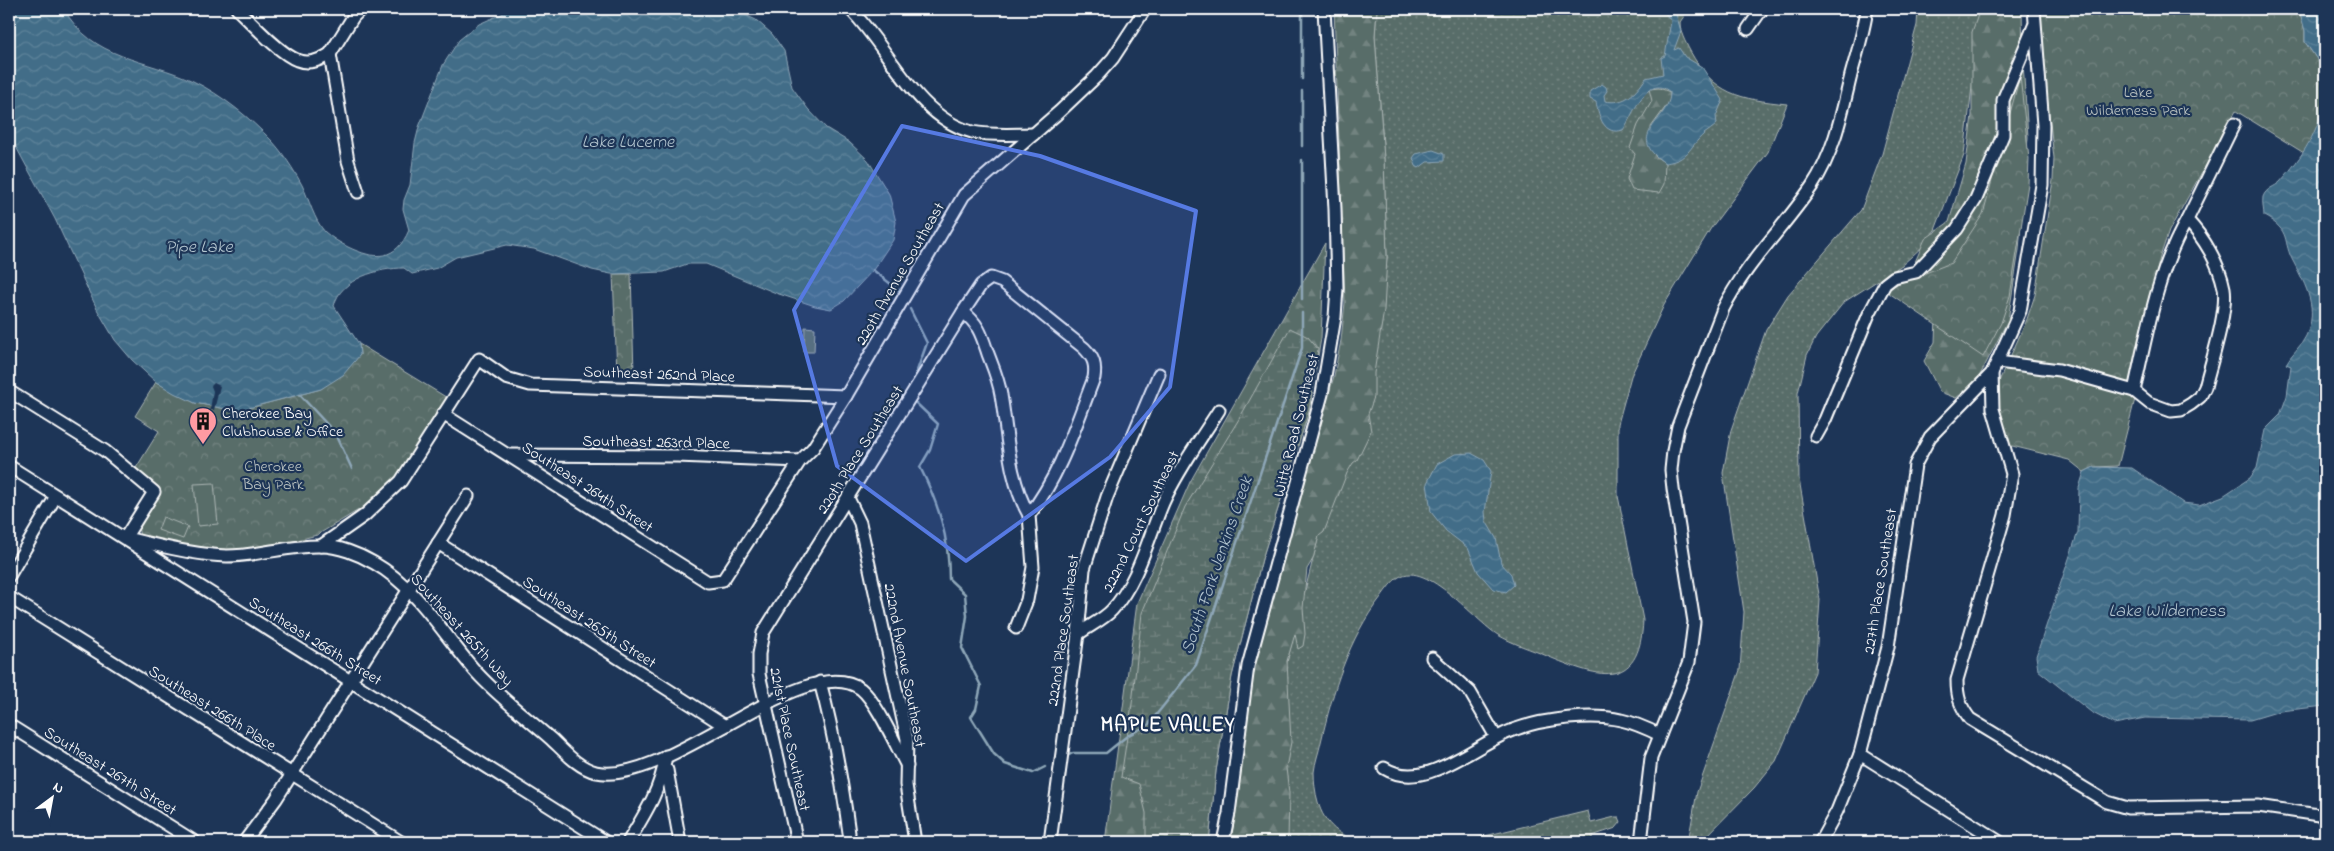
<svg xmlns="http://www.w3.org/2000/svg" width="2334" height="851" font-family="'Indie Flower',sans-serif">
	<style>
		.grass { fill: url(#grass-dots); stroke: #acb6b4 }
		.forest { fill: url(#forest-firs); stroke: #acb6b4 }
		.wetland { fill: url(#wetland-marsh); stroke: #acb6b4 }
		.park { fill: url(#park-crowns); stroke: #acb6b4 }
		.garden { fill: #596d69; stroke: #acb6b4 }
		.water { fill: url(#water-waves); stroke: #8ea7b8 }
		.pier { fill: #1d3557 }
		.lines { fill: none; stroke-linecap: round; stroke-linejoin: round }
		.stream { stroke: #8ea7b8; stroke-width: 2.5 }
		.minor-casing { stroke: #fff; stroke-width: 15 }
		.minor { stroke: #1d3557; stroke-width: 11 }
		.marked { fill: #567ae2; fill-opacity: 0.2; stroke: #567ae2; stroke-width: 4; stroke-linejoin: round }
		.labels { text-anchor: middle; stroke-width: 4.5; stroke-linejoin: round; paint-order: stroke }
		.park-label { font-size: 16px; fill: #bdc5c3; stroke: #1d3557 }
		.street-label { font-size: 16px; fill: #fff; stroke: #1d3557 }
		.poi-label { font-size: 16px; fill: #fff; stroke: #1d3557; text-anchor: start }
		.water-label { font-size: 18px; font-style: italic; fill: #b3c5cf; stroke: #1d3557 }
		.district-label { font-size: 21px; font-weight: bold; letter-spacing: 1px; fill: #fff; stroke: #1d3557 }
	</style>
	<defs>
		<pattern id="grass-dots" width="8" height="8" patternUnits="userSpaceOnUse" patternTransform="scale(1.25)"><rect width="8" height="8" fill="#596d69"/><path d="M2 2h.1M6 6h.1" fill="none" stroke="#728380" stroke-width="1.8" stroke-linecap="round"/></pattern>
		<pattern id="forest-firs" width="22" height="20" patternUnits="userSpaceOnUse" patternTransform="scale(1.25)"><rect width="22" height="20" fill="#596d69"/><path d="M5 1l3.5 6h-7zM16 11l3.5 6h-7z" fill="#728380"/></pattern>
		<pattern id="wetland-marsh" width="20" height="14" patternUnits="userSpaceOnUse" patternTransform="scale(1.25)"><rect width="20" height="14" fill="#596d69"/><path d="M1 5h8M5 5V1M11 12h8M15 12V8" fill="none" stroke="#728380"/></pattern>
		<pattern id="park-crowns" width="20" height="18" patternUnits="userSpaceOnUse" patternTransform="scale(1.25)"><rect width="20" height="18" fill="#596d69"/><path d="M2 6a3 3 0 1 1 6 0M12 15a3 3 0 1 1 6 0" fill="none" stroke="#728380"/></pattern>
		<pattern id="water-waves" width="16" height="10" patternUnits="userSpaceOnUse" patternTransform="scale(1.25)"><rect width="16" height="10" fill="#426d88"/><path d="M0 5q4-4 8 0t8 0" fill="none" stroke="#5e839a"/></pattern>
	</defs>
	<rect width="100%" height="100%" fill="#1d3557"/>
	<filter id="ink" filterUnits="userSpaceOnUse"><feTurbulence type="fractalNoise" baseFrequency=".02" numOctaves="2"/><feDisplacementMap in="SourceGraphic" scale="10" xChannelSelector="R" yChannelSelector="G"/><feConvolveMatrix kernelMatrix="1 2 1 2 8 2 1 2 1" color-interpolation-filters="sRGB"/></filter>
	<g filter="url(#ink)">
		<g class="grass">
			<path d="M1377,9H1689L1680,22C1680,33 1685,41 1690,51C1714,95 1740,99 1787,104L1768,152L1711,228L1664,305L1631,376L1618,424V496L1643,620C1640,694 1595,676 1547,656C1531,649 1513,644 1498,635C1475,621 1427,560 1399,577C1392,581 1386,590 1381,597C1348,639 1333,691 1321,742C1319,752 1315,762 1314,772C1314,781 1315,792 1318,802C1324,824 1341,838 1363,842H1276L1271,726L1320,531L1380,329L1387,257L1384,159L1375,36Z"/>
			<polygon points="1918,9 1981,9 1964,155 1935,230 1922,247 1902,265 1844,302 1816,337 1807,355 1798,393 1799,479 1820,600 1815,672 1776,761 1754,788 1701,842 1688,842 1697,792 1740,670 1744,612 1723,473 1731,430 1766,330 1788,295 1861,210 1882,154 1917,25"/>
			<polygon points="1588,811 1591,823 1615,817 1619,817 1621,822 1616,828 1592,836 1592,842 1460,842"/>
		</g>
		<g class="forest">
			<polygon points="1334,9 1377,9 1375,36 1384,159 1387,257 1384,310 1374,373 1374,397 1368,414 1371,431 1357,460 1353,463 1347,473 1324,532 1319,536 1313,559 1307,569 1303,608 1305,634 1303,646 1298,649 1295,634 1287,661 1291,742 1286,768 1289,793 1288,842 1231,842 1253,666 1263,620 1334,376 1341,340 1345,303"/>
			<polygon points="1980,9 2022,9 2023,63 2028,137 2019,250 2008,320 1976,383 1956,398 1940,392 1924,361 1935,342 1936,316 1915,262 1925,239 1949,222 1966,164 1972,115 1972,32"/>
			<polygon points="1659,88 1670,92 1670,101 1651,127 1655,156 1665,163 1664,184 1659,193 1632,190 1627,179 1635,154 1630,148 1638,125 1652,101 1649,89"/>
			<polygon points="1325,243 1321,338 1309,411 1262,559 1232,676 1216,771 1209,842 1105,842 1137,603 1190,482"/>
		</g>
		<polygon class="wetland" points="1290,328 1308,337 1318,349 1309,411 1262,559 1232,676 1216,771 1209,842 1146,842 1146,813 1139,784 1121,777 1132,704 1142,613 1185,507 1239,419"/>
		<g class="park">
			<path d="M2037,9H2299L2305,31V42L2325,71L2323,110L2316,133L2304,153L2236,111L2169,231L2160,257L2128,396L2135,399L2118,466L2094,467L2084,472L2069,460L2008,445C2000,422 1993,403 2000,379L2026,322L2035,295L2053,180L2054,158Z"/>
			<polygon points="2020,76 2029,159 2028,184 2010,296 2001,323 1983,357 1886,291 1887,288 1951,263 1983,214"/>
			<polygon points="613,274 631,274 634,373 617,373"/>
			<polygon points="359,344 449,399 400,479 382,496 317,535 251,552 211,550 140,536 138,527 160,490 136,468 159,431 135,416 156,382 195,403 237,411 321,389 360,355"/>
		</g>
		<g class="garden">
			<polygon points="805,327 815,328 814,352 804,352"/>
			<polygon points="214,483 218,524 198,526 194,484"/>
			<polygon points="163,517 188,527 183,539 158,530"/>
		</g>
		<g class="water">
			<path d="M9,9H64C92,60 147,59 193,81C222,95 250,118 272,141C283,153 294,170 302,185C309,199 314,220 325,232C332,238 340,243 348,247C375,260 396,261 409,230L403,209L404,200L410,185L415,143L419,127L443,65L459,40L479,24L513,9H733L756,20L772,34L784,51L792,87L808,109L826,128L849,142L868,160L889,194L896,222L893,240L873,270L844,301L831,309L815,306L776,293L706,264H687L664,272L611,274L592,270L534,249L507,245L456,257L437,268L412,274L404,268C380,268 340,278 334,306L359,344L360,355L343,375L321,389L237,411L195,403L174,393L156,382L132,360L115,340L98,311L55,219L9,134Z"/>
			<path d="M1662,9H1679L1676,14L1681,31L1674,50L1679,48L1685,57L1702,67L1723,100L1716,116L1717,124C1713,128 1708,131 1704,134C1688,148 1689,160 1665,163C1622,134 1671,121 1670,92C1646,72 1632,118 1623,130C1604,136 1599,117 1596,102L1590,99V91L1602,84L1606,87L1607,91L1604,95L1605,101C1625,105 1636,93 1646,78L1663,74L1661,58L1665,56L1671,21Z"/>
			<polygon points="2299,9 2325,9 2325,71 2305,42 2305,31"/>
			<path d="M2325,97V706L2280,711L2250,720L2145,718L2114,724L2091,712L2038,670L2036,656L2078,532L2079,488L2084,472L2094,467L2132,468L2183,503L2199,505L2223,496L2250,478L2257,468L2265,430L2280,415L2287,396L2291,366L2286,364C2291,354 2301,347 2306,336C2319,309 2306,286 2294,263C2281,240 2293,232 2264,216C2264,211 2262,203 2263,197C2266,188 2275,187 2280,182C2303,156 2319,131 2325,97Z"/>
			<polygon points="1433,150 1444,154 1444,161 1427,162 1419,168 1416,166 1413,158 1416,154"/>
			<polygon points="1471,453 1484,460 1491,471 1485,512 1486,521 1496,538 1501,563 1511,574 1514,585 1506,592 1493,589 1478,572 1468,548 1446,531 1431,512 1427,483 1437,464 1455,454"/>
		</g>
		<polygon class="pier" points="214,383 220,386 214,410 210,410 213,391 211,386"/>
		<g class="lines">
			<g class="stream">
				<polyline points="1302,79 1302,9"/>
				<polyline points="1302,146 1302,91"/>
				<polyline points="1302,160 1302,299"/>
				<polyline points="873,270 901,292"/>
				<polyline points="910,309 927,343 913,382"/>
				<polyline points="300,395 336,434 352,469"/>
				<path d="M916,403L938,424L930,450L920,467C939,505 949,537 949,579L965,594L967,616L962,648L981,686L976,709L971,717L994,754L1005,764L1033,773L1045,767"/>
				<polyline points="1067,756 1073,753 1106,753 1127,736 1148,725 1196,665 1302,348 1302,313"/>
			</g>
			<g class="minor-casing">
				<g id="minor">
					<path d="M237,9C251,22 280,54 297,60C309,65 320,60 330,54L348,161L358,192"/>
					<path d="M850,9C889,48 916,117 972,132C992,136 1014,134 1034,134"/>
					<path d="M2034,9L2043,125L2042,185L2020,311L1992,373L1993,409L2012,474L2005,515L1957,680C1957,697 1960,706 1970,719L2107,802L2128,808L2258,806L2325,816"/>
					<polyline points="1748,29 1762,9"/>
					<polyline points="330,54 353,17 361,9"/>
					<path d="M963,312C979,324 982,336 988,354C993,367 999,381 1001,395C1008,435 1008,478 1029,515"/>
					<path d="M1998,362L2059,370L2134,391L2149,403L2171,411L2181,410L2191,404L2200,397L2205,387C2211,362 2228,312 2224,288C2219,263 2204,238 2187,220L2234,124"/>
					<path d="M2134,391C2147,333 2157,271 2187,220"/>
					<polyline points="12,393 105,451 154,492 125,538"/>
					<polyline points="443,414 708,582 723,580 800,461 813,448 846,396 964,195 1059,112 1097,76 1113,58 1145,9"/>
					<polyline points="1816,436 1825,420 1869,314 1885,284 1894,277 1916,272 1957,229 1976,199 2003,135 2003,100 2034,26"/>
					<polyline points="510,455 677,456 800,461"/>
					<polyline points="9,466 606,842"/>
					<polyline points="848,498 860,523 907,739 906,785 915,842"/>
					<path d="M125,538C158,545 193,555 227,556C258,556 290,545 321,546C338,546 359,554 374,563C418,588 444,636 477,673C499,697 526,717 551,739C563,750 578,768 596,772C667,788 806,647 861,689C877,702 896,746 907,766"/>
					<polyline points="438,543 725,726"/>
					<polyline points="321,546 365,515 401,481 479,359 506,378 530,385 846,396"/>
					<polyline points="9,576 56,496"/>
					<polyline points="9,597 401,842"/>
					<path d="M1078,634C1089,626 1104,619 1112,610C1139,580 1148,538 1163,503C1178,470 1200,440 1219,410"/>
					<polyline points="1432,658 1470,692 1496,737"/>
					<path d="M820,682C834,732 842,782 849,833"/>
					<polyline points="9,725 195,842"/>
					<polyline points="1860,754 2000,842"/>
					<path d="M1384,768C1426,794 1476,742 1516,729C1544,719 1592,713 1621,720C1635,723 1648,729 1660,735"/>
					<polyline points="667,770 680,842"/>
					<polyline points="244,842 276,799 468,496"/>
					<path d="M628,842C646,812 660,791 666,756"/>
					<path d="M797,842L759,674V654L763,633L963,312L981,285L991,278L1002,282L1084,348C1094,358 1096,365 1094,378C1076,424 1060,476 1029,515L1033,567L1027,600L1016,628"/>
					<polyline points="1050,842 1078,634 1084,569 1107,497 1159,374"/>
					<polyline points="1223,842 1229,813 1248,666 1322,394 1335,317 1337,288 1335,209 1324,9"/>
					<path d="M1641,842L1651,758L1689,662L1694,622L1673,489L1671,470L1673,451L1678,426L1723,309C1746,263 1783,229 1812,186C1834,153 1842,113 1851,75C1857,53 1864,31 1867,9"/>
					<polyline points="1820,842 1837,811 1860,754 1888,647 1915,465 1930,437 1992,373"/>
				</g>
			</g>
			<use href="#minor" class="minor"/>
		</g>
	</g>
	<path class="marked" d="M902,126L1040,156L1196,211L1170,387L1110,457L966,561L837,466L794,310Z"/>
	<defs>
		<g id="building-pin" transform="scale(1.4375)"><path d="M0 17L-7.5 6A9.5 9.5 0 1 1 7.5 6Z" fill="#ff9aa2" stroke="#1d3557"/><path d="M-4-6H4V6H1V3H-1V6H-4ZM-2.5-4.3h1.7v1.8h-1.7ZM.8-4.3h1.7v1.8H.8ZM-2.5-1h1.7V.8h-1.7ZM.8-1h1.7V.8H.8Z" fill="#111"/></g>
	</defs>
	<g fill-rule="evenodd">
		<use href="#building-pin" x="203" y="421"/>
	</g>
	<g class="labels">
		<g class="park-label">
			<text x="2138" y="97">Lake<tspan x="2138" dy="18">Wilderness Park</tspan></text>
			<text x="273" y="471">Cherokee<tspan x="273" dy="18">Bay Park</tspan></text>
		</g>
		<g class="street-label">
			<text transform="translate(899 273) rotate(-60)" y="6">220th Avenue Southeast</text>
			<text transform="translate(659 373) rotate(2)" y="6">Southeast 262nd Place</text>
			<text transform="translate(1295 425) rotate(-76)" y="6">Witte Road Southeast</text>
			<text transform="translate(656 441) rotate(1)" y="6">Southeast 263rd Place</text>
			<text transform="translate(859 449) rotate(-58)" y="6">220th Place Southeast</text>
			<text transform="translate(588 486) rotate(33)" y="6">Southeast 264th Street</text>
			<text transform="translate(1140 521) rotate(-64)" y="6">222nd Court Southeast</text>
			<text transform="translate(1879 581) rotate(-81)" y="6">227th Place Southeast</text>
			<text transform="translate(590 621) rotate(33)" y="6">Southeast 265th Street</text>
			<text transform="translate(463 629) rotate(48)" y="6">Southeast 265th Way</text>
			<text transform="translate(1062 630) rotate(-82)" y="6">222nd Place Southeast</text>
			<text transform="translate(316 640) rotate(32)" y="6">Southeast 266th Street</text>
			<text transform="translate(906 665) rotate(79)" y="6">222nd Avenue Southeast</text>
			<text transform="translate(213 707) rotate(32)" y="6">Southeast 266th Place</text>
			<text transform="translate(791 739) rotate(78)" y="6">221st Place Southeast</text>
			<text transform="translate(111 770) rotate(32)" y="6">Southeast 267th Street</text>
		</g>
		<g class="poi-label">
			<text x="222" y="418">Cherokee Bay<tspan x="222" dy="18">Clubhouse &amp; Office</tspan></text>
		</g>
		<g class="water-label">
			<text x="628" y="147">Lake Lucerne</text>
			<text x="199" y="252">Pipe Lake</text>
			<text transform="translate(1216 565) rotate(-71)" y="6">South Fork Jenkins Creek</text>
			<text x="2167" y="616">Lake Wilderness</text>
		</g>
		<g class="district-label">
			<text x="1168" y="731">MAPLE VALLEY</text>
		</g>
	</g>
	<rect width="2334" height="851" fill="none" stroke="#1d3557" stroke-width="30"/>
	<rect x="15" y="15" width="2304" height="821" fill="none" stroke="#fff" stroke-width="2" filter="url(#ink)"/>
	<g transform="translate(52 798) rotate(32)" stroke="#1d3557" stroke-width="4" paint-order="stroke">
	<path d="M0-4L9 19L0 12L-9 19Z" fill="#ffffff"/>
	<text y="-8" font-size="14" font-weight="bold" text-anchor="middle" fill="#ffffff">N</text>
	</g>
</svg>
